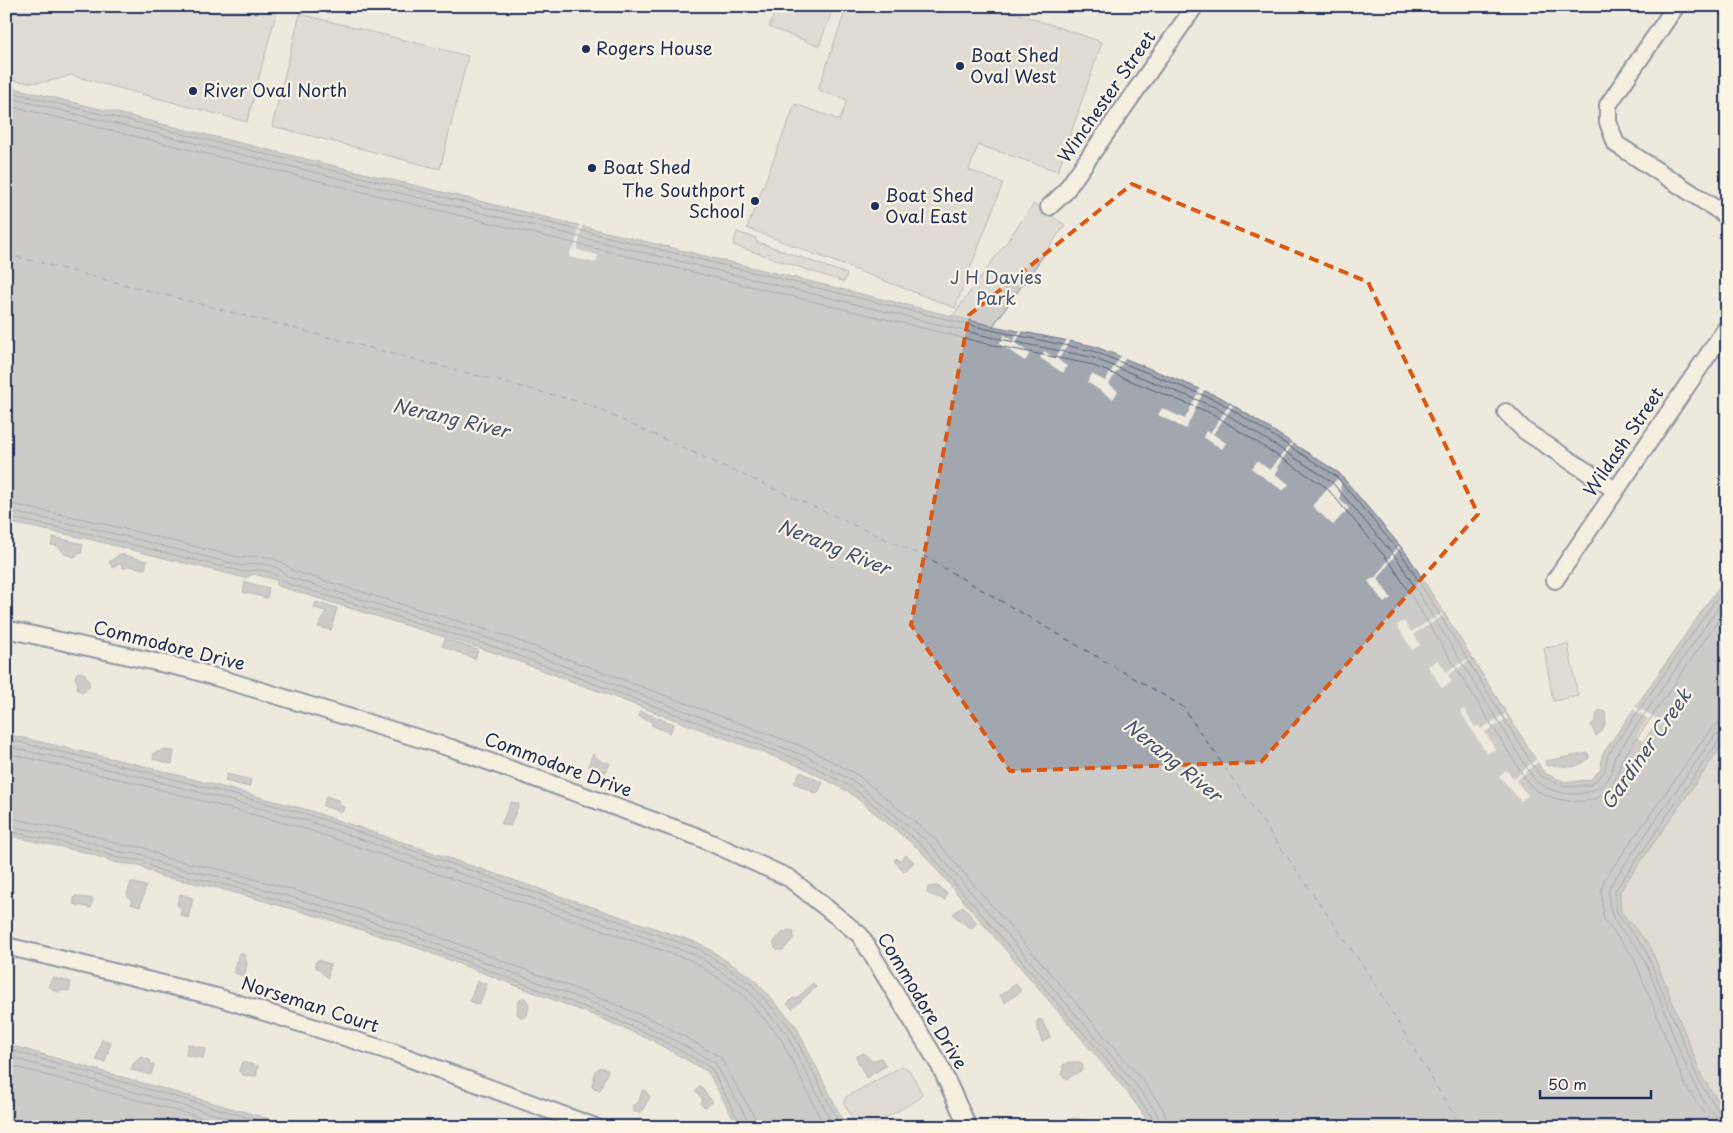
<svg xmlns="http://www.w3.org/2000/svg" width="1733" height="1133" font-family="'Playpen Sans',sans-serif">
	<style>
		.green { fill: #cfcdca; stroke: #757e94 }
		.water { fill: #a2a7af; stroke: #6c778f }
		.pier { fill: #eee9dd }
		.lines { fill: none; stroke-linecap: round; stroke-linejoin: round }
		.shore { stroke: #515f7e; stroke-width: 1 }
		.ferry { stroke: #445376; stroke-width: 1; stroke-dasharray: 6 5; stroke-linecap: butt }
		.minor-casing { stroke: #1b2f5e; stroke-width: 20 }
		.minor { stroke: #fcf5e5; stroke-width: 16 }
		.marked { fill: none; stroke: #de5710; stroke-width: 4; stroke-dasharray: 10 6; stroke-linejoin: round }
		.poi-dot { fill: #1b2f5e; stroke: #fcf5e5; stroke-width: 2 }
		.labels { text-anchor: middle; stroke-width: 4.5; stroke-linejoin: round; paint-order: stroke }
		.poi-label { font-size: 18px; fill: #1b2f5e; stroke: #fcf5e5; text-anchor: start }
		.street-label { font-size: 18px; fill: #1b2f5e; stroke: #fcf5e5 }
		.park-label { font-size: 18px; fill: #485679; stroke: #fcf5e5 }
		.water-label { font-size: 19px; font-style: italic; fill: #445376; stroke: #fcf5e5 }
	</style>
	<rect width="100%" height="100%" fill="#eee9dd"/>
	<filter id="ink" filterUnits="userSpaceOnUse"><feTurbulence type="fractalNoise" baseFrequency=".02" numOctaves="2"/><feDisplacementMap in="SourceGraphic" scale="10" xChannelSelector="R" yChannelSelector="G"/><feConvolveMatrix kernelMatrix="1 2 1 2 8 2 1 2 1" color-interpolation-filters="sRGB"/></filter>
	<g filter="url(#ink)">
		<g class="green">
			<path d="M6,6H278L247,122L70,75C49,84 28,84 6,79Z"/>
			<polygon points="777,6 834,6 819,46 769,27"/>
			<polygon points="847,6 996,6 1102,42 1058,171 978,145 969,170 1003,183 955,308 747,228 795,104 840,120 847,100 818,90"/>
			<polygon points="300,14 468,56 440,169 272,126"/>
			<polygon points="1034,204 1065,225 993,326 952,317"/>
			<polygon points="737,232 756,238 755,241 847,274 844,282 733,245"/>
			<polygon points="1568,644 1578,696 1553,701 1544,648"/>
			<polygon points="1727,738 1727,1114 1703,1079 1650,946 1621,912 1620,891"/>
			<polygon points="903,1066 909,1070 922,1093 919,1099 869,1127 857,1127 844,1103 846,1097"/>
		</g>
		<g class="water">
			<polygon points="6,86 993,326 1094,346 1222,398 1339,473 1407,554 1544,773 1565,782 1590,780 1601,769 1602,755 1727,575 1727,738 1620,891 1621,912 1650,946 1703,1079 1727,1114 1727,1127 1152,1127 1128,1093 920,850 849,792 802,767 493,652 278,586 276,580 254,574 245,578 84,538 6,522"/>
			<polygon points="53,537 83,544 81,553 74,557 65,554 58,546 51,545"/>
			<polygon points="120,554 147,561 145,569 129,566 124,569 120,563 113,568 109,562"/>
			<polygon points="245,582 269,588 267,598 243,592"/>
			<polygon points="316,602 337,608 331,630 318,627 326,611 314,608"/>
			<polygon points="445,639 478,650 475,659 442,646"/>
			<polygon points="78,672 84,673 89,681 89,687 84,692 77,690 78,684 75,677"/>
			<path d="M1600,710L1605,712C1607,721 1604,732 1596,736L1591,725L1596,720L1597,713Z"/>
			<polygon points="640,711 674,724 670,733 651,725 652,722 638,716"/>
			<polygon points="6,734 140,765 308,810 701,944 754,979 796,1026 846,1127 738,1127 708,1072 653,1041 598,1017 418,948 327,919 218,888 159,876 139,865 117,863 88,853 6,835"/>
			<polygon points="164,750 174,751 172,764 153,759 154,753"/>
			<path d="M1588,753L1589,758C1570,774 1566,763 1546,766L1545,761Z"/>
			<polygon points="593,754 602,762 610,763 606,772 588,766"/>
			<polygon points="800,772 823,783 817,794 794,783"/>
			<polygon points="227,774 251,780 249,787 225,781"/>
			<polygon points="326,796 340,801 339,805 344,807 342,812 323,806"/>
			<polygon points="511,802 519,804 510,826 501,824"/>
			<polygon points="906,855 914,862 904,872 894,861 896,858 900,861"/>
			<polygon points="131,882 146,886 140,907 131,904 132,901 127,895"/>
			<polygon points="937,886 947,893 945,900 927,893 928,887"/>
			<polygon points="180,894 193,898 188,918 180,915 182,908 177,905"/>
			<polygon points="75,896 93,899 91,908 73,904"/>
			<path d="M963,906L977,923L971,929C965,922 958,921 953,914Z"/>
			<polygon points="788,930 794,931 793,939 783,950 777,950 775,948 774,942 781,934"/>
			<polygon points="239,953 244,954 247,963 244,977 234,972"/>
			<polygon points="318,960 330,964 328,978 316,967 315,963"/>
			<polygon points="53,978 71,982 69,991 61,990 57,992 48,986"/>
			<polygon points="477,981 487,984 479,1005 470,1001"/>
			<polygon points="813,983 816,987 792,1009 787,1004 793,998 796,999"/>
			<polygon points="1016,984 1021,991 1005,1003 1000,995"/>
			<polygon points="522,998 525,998 529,1005 527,1015 522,1018 517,1014 518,1002"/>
			<polygon points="1041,1019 1050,1037 1042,1042 1037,1028 1037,1021"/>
			<polygon points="102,1039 111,1042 105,1062 96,1060"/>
			<polygon points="6,1044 298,1127 6,1127"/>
			<polygon points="188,1044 206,1049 203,1058 186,1055"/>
			<polygon points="864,1053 871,1061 881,1058 886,1066 866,1078 856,1057"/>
			<polygon points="141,1057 150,1060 150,1063 154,1065 151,1075 131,1070 133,1064"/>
			<polygon points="242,1062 258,1066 256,1076 243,1075 239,1071"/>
			<polygon points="1069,1062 1080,1062 1083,1066 1082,1070 1067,1079 1062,1076 1063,1065"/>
			<polygon points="600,1067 608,1070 600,1090 592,1087 595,1071"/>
			<polygon points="700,1086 713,1102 705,1107 700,1104 703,1100 696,1091"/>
			<polygon points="645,1090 650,1097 641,1112 634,1112 632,1106 639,1102 642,1091"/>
			<polygon points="1073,1118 1086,1120 1092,1126 1071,1127 1068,1121"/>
		</g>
		<g class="pier">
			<polygon points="580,223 583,224 577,250 598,255 596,263 569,257 571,249 574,249"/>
			<polygon points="1021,329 1024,329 1015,343 1030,353 1025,361 999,344 1004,335 1013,341"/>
			<polygon points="1068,338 1071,339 1058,360 1067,366 1063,373 1040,358 1044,351 1055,358"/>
			<polygon points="1122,354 1127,356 1109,384 1118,391 1113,399 1087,382 1092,374 1105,381"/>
			<polygon points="1201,386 1205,388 1186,429 1158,415 1162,408 1185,419"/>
			<polygon points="1230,404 1233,406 1213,434 1226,443 1222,449 1203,437 1206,431 1210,433"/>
			<polygon points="1292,442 1294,443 1277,467 1279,469 1275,474 1289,484 1283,491 1252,469 1257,461 1270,470"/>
			<polygon points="1337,479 1341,482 1340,500 1349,508 1333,525 1312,506"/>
			<polygon points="1398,546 1400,548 1378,579 1391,598 1384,603 1368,581 1377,576"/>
			<polygon points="1442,613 1443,616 1414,634 1420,645 1412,650 1397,625 1404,621 1411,632"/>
			<polygon points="1467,659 1469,661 1448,675 1452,682 1442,688 1428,666 1438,660 1446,672"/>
			<polygon points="1633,705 1658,719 1643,741 1636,737 1648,719 1631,708"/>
			<polygon points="1464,709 1475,727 1479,726 1481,729 1505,714 1508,718 1485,732 1495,749 1487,754 1460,711"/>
			<polygon points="1536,759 1538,762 1516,781 1528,795 1521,801 1499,776 1506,770 1514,779"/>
		</g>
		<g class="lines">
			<g class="shore">
				<polyline points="6,91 991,330 1093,351 1220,402 1336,476 1403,556 1539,775 1565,787 1591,785 1605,771 1607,756 1727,584"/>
				<path d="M6,97L990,337L1091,357L1217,408L1331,481L1398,560L1534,779C1553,798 1598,801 1611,774C1613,769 1613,763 1614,758L1727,595"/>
				<path d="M6,105L988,344L1089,364L1213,414L1326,487L1392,565L1528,783C1542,799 1580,807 1599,797C1613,789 1618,775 1621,761L1727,608"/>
				<path d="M6,503L88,520L242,558C259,553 281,558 293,571L500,634L809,749L859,776L933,837L1143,1081L1163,1109L1169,1127"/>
				<path d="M6,511L87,527L243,566C258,561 278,564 288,577L497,641L808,757L856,783L928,842L1137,1086L1156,1112L1162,1127"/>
				<path d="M6,517L85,533L244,572C257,568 275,570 283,582L495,647L805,762L853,788L923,846L1132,1090L1151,1116L1156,1127"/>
				<path d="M1727,730L1715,735L1611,884C1608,889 1609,894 1609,899C1611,927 1624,930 1639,951C1658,978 1694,1120 1727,1122"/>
				<polyline points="1727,736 1720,739 1615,891 1617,914 1645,949 1699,1081 1720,1113 1727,1116"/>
				<polyline points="6,739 139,770 307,814 699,949 750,983 791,1029 841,1127"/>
				<polyline points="6,746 137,776 305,820 696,955 746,988 786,1033 834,1127"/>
				<polyline points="6,753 136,783 303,828 693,961 741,993 780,1037 825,1127"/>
				<polyline points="6,817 92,835 121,845 143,847 165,858 222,870 332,901 424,931 605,1000 662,1024 720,1057 754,1116 756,1127"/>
				<polyline points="6,825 90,842 119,852 141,854 163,865 220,877 330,908 422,938 603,1007 658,1031 715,1063 747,1119 748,1127"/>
				<polyline points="6,831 89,848 118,858 140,860 161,871 219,883 328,914 420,944 600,1013 656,1037 711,1068 742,1127"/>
				<polyline points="6,1049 282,1127"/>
				<polyline points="6,1056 260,1127"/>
				<polyline points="6,1064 235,1127"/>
				<polyline points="1715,1127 1686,1087 1633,956 1604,920 1601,892 1604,880 1710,730 1717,724 1727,722"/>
			</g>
			<polyline class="ferry" points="6,254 584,403 927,558 1182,706 1368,973 1461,1127"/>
			<g class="minor-casing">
				<g id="minor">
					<polyline points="1676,6 1608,105 1608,122 1616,144 1727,216"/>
					<polyline points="1049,207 1064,193 1195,6"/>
					<polyline points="1506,412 1525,431 1615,490"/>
					<polyline points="1555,580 1727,327"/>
					<polyline points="6,629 192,670 451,748 696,836 789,878 860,935 940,1066 968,1127"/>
					<polyline points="6,946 217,997 392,1052 595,1127"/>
				</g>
			</g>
			<use href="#minor" class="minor"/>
		</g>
	</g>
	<path d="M0 0H1733V1133H0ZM1132,184L1368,282L1478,514L1261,762L1010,771L911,625L969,315Z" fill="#eee9dd" fill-opacity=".55" fill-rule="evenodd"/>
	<path class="marked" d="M1132,184L1368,282L1478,514L1261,762L1010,771L911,625L969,315Z"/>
	<g class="poi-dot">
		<circle cx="586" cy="49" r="5"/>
		<circle cx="960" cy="66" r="5"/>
		<circle cx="193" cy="91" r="5"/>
		<circle cx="592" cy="168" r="5"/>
		<circle cx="755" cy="201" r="5"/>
		<circle cx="875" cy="206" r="5"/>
	</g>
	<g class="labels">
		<g class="poi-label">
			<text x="596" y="55">Rogers House</text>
			<text x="970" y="62">Boat Shed<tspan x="970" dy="21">Oval West</tspan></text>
			<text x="203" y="97">River Oval North</text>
			<text x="602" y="174">Boat Shed</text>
			<text x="745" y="197" text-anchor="end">The Southport<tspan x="745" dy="21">School</tspan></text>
			<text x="885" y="202">Boat Shed<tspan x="885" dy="21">Oval East</tspan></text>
		</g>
		<g class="street-label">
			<text transform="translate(1107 97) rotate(-55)" y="6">Winchester Street</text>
			<text transform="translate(1624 442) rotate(-56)" y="6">Wildash Street</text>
			<text transform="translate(169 646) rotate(14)" y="6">Commodore Drive</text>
			<text transform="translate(558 765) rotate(20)" y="6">Commodore Drive</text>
			<text transform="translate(922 1001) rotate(59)" y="6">Commodore Drive</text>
			<text transform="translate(310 1005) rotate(18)" y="6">Norseman Court</text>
		</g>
		<g class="park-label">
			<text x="996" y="284">J H Davies<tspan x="996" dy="21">Park</tspan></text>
		</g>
		<g class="water-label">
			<text transform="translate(451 418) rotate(13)" y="7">Nerang River</text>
			<text transform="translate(834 547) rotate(22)" y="7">Nerang River</text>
			<text transform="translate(1646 749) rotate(-55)" y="7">Gardiner Creek</text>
			<text transform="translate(1173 760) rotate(39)" y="7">Nerang River</text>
		</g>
	</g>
	<rect width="1733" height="1133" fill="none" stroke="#fcf5e5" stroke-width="25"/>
	<rect x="12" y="12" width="1708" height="1108" fill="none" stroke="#1b2f5e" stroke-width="2" filter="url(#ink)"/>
	<path d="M1540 1090v8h111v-8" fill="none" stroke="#1b2f5e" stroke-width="2.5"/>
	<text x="1548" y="1090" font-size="15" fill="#1b2f5e" stroke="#fcf5e5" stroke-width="4" paint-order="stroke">50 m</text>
</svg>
